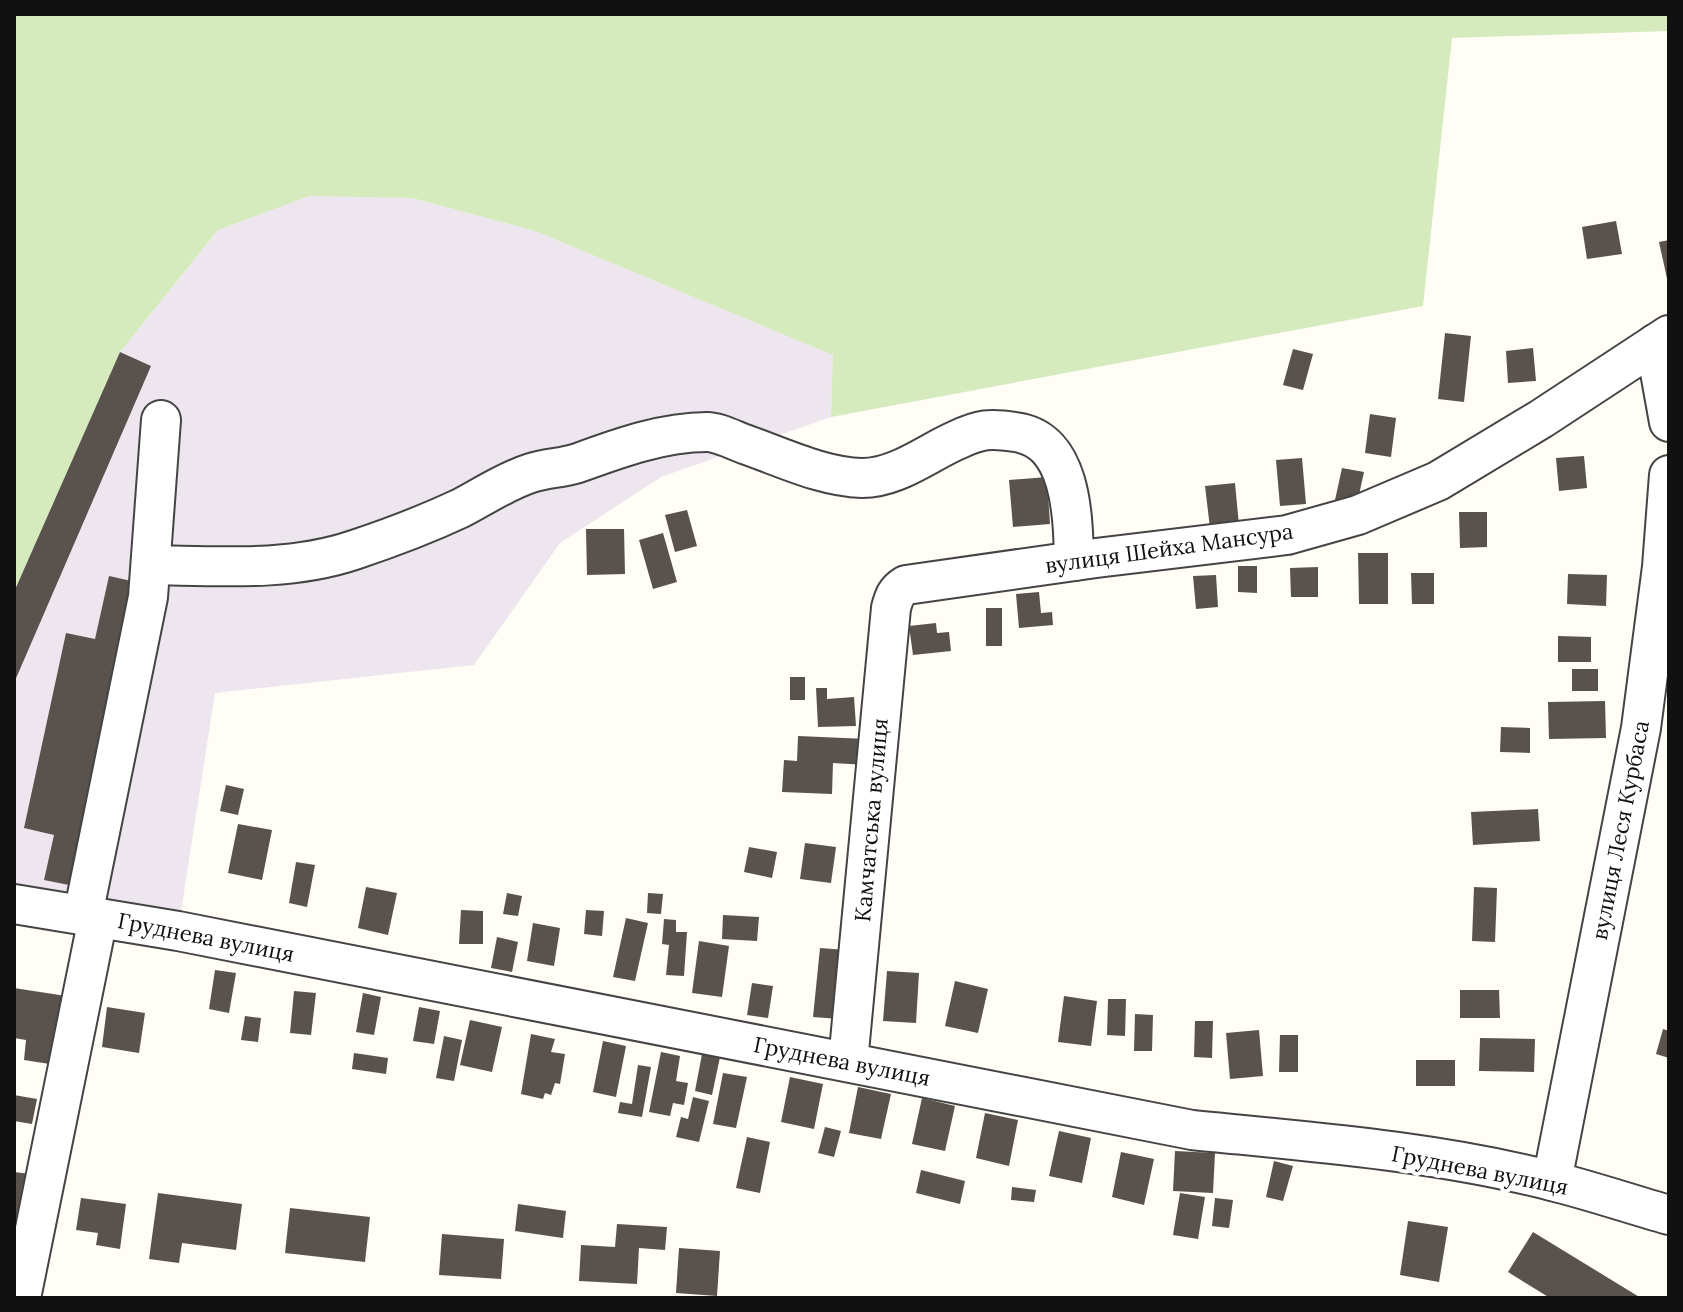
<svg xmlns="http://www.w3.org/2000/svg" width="1683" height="1312" font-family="Lora,serif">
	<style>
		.industrial { fill: #eee6ef }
		.green { fill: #d5ebbd }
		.building { fill: #5a524d }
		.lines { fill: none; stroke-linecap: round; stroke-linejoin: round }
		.minor-casing { stroke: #444; stroke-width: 42 }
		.minor { stroke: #fff; stroke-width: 38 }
		.labels { text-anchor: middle; stroke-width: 8; stroke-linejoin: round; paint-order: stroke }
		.street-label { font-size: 22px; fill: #111; stroke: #fff }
	</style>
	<rect width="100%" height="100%" fill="#fffdf5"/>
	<polygon class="industrial" points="309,195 412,198 535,231 834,355 831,417 661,477 560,543 474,665 215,693 178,931 14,904 14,592 120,352 218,230"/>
	<polygon class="green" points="14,14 1669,14 1669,31 1452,38 1423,306 831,417 833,355 535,231 412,198 309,196 218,230 120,352 14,592"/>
	<g class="building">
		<polygon points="1616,221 1622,254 1587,259 1582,227"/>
		<polygon points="1669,240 1669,283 1668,283 1659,242"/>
		<polygon points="1445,333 1471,336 1464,402 1438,399"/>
		<polygon points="1533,348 1536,381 1508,383 1506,351"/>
		<polygon points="1293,349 1313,354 1303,390 1283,385"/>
		<polygon points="120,352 151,366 14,683 14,592"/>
		<polygon points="1370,414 1396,418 1391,457 1365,453"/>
		<polygon points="1584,456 1587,488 1559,491 1556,458"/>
		<polygon points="1302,458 1306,504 1280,506 1276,460"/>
		<polygon points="1342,468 1364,472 1357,504 1335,500"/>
		<polygon points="1047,477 1050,524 1013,527 1009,480"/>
		<polygon points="1235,483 1239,525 1210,528 1205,486"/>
		<polygon points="687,510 697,546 675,552 665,515"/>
		<polygon points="1459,512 1487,512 1487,547 1460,548"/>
		<polygon points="586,529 624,529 625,574 587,575"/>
		<polygon points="663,533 677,582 653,589 639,540"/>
		<polygon points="1358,553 1388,553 1388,604 1359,604"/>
		<polygon points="1238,566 1257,566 1257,593 1238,592"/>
		<polygon points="1318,567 1318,597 1291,597 1290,568"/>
		<polygon points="1411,573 1434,573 1434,604 1412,604"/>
		<polygon points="1568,574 1607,575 1606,606 1567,604"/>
		<polygon points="1216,575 1218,607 1196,609 1193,576"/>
		<polygon points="109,576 145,584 74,886 44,880 54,835 24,828 66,633 95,639"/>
		<polygon points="1039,592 1041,613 1052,612 1053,625 1019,628 1016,594"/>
		<rect x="986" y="608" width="16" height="38"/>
		<polygon points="936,623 937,633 949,632 951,651 913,655 909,626"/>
		<polygon points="1558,636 1591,637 1591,662 1558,662"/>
		<rect x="1572" y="669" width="26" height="22"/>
		<rect x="790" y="677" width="15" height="23"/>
		<polygon points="816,688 827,688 827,699 854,697 856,726 818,727"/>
		<polygon points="1605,701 1606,738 1549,739 1548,702"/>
		<polygon points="1501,727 1530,728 1530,753 1500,752"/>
		<polygon points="798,736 867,739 866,765 833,763 832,794 782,792 784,760 797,761"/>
		<polygon points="226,785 244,789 238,815 220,811"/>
		<polygon points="1538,809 1540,841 1473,845 1471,812"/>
		<polygon points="238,824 272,830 262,880 228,873"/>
		<polygon points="805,843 836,847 831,883 800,879"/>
		<polygon points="749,847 777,852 772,878 744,872"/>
		<polygon points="296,862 315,865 307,907 289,903"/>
		<polygon points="366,887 397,893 388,935 358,928"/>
		<polygon points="1474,887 1497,888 1495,942 1472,941"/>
		<polygon points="507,893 522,896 518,916 503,914"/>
		<polygon points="648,893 663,894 661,914 647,913"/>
		<polygon points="461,910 483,911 483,944 459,944"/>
		<polygon points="586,910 604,911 602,936 584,934"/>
		<polygon points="723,915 759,917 757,941 722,939"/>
		<polygon points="626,918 648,923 635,981 613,977"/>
		<polygon points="664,919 676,920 676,932 687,932 684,976 666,975 669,945 662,944"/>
		<polygon points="533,923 560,928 554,966 527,961"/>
		<polygon points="497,937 518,942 512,972 491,968"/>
		<polygon points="699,941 729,946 722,997 692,993"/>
		<polygon points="820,948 846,950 839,1019 813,1017"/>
		<polygon points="215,970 236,973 229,1013 209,1009"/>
		<polygon points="887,971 919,973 916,1023 883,1021"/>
		<polygon points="955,981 988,989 978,1033 945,1026"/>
		<polygon points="752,983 773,986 768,1018 747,1015"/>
		<polygon points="14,988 66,996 56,1065 24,1060 26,1040 14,1038"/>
		<polygon points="1460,990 1499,990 1500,1018 1460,1018"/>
		<polygon points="294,991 316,993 311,1035 290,1033"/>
		<polygon points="363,993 381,997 374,1035 356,1032"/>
		<polygon points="1064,996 1097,1001 1091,1046 1058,1042"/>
		<polygon points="1108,999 1126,999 1125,1036 1107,1035"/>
		<polygon points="107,1007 145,1013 139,1053 102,1047"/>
		<polygon points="419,1007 440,1011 434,1044 413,1041"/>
		<polygon points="1135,1014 1153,1015 1152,1051 1134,1051"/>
		<polygon points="245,1016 261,1018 258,1042 241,1040"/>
		<polygon points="470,1020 502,1027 492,1072 460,1065"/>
		<polygon points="1195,1021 1213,1021 1212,1058 1194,1057"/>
		<polygon points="1663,1029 1669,1031 1669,1058 1656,1054"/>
		<polygon points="1259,1030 1263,1076 1230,1079 1226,1033"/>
		<polygon points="531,1034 555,1039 551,1052 565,1054 560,1084 555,1083 551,1095 545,1093 543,1099 521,1094"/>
		<polygon points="1280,1035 1298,1035 1298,1072 1279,1072"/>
		<polygon points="444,1036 462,1040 454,1081 436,1078"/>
		<polygon points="1480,1038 1535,1039 1534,1072 1479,1071"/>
		<polygon points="603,1041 626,1046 616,1097 593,1092"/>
		<polygon points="661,1052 680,1056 676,1081 688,1083 684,1105 673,1103 670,1116 649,1112"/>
		<polygon points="354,1053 388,1058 386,1074 352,1069"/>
		<polygon points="702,1054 720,1057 712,1095 695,1091"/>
		<rect x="1416" y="1060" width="39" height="26"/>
		<polygon points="638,1065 651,1067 642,1117 618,1113 620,1102 632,1104"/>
		<polygon points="723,1073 747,1077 736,1128 713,1124"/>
		<polygon points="790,1077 823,1084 814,1129 781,1122"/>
		<polygon points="858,1087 891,1094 881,1139 849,1133"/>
		<polygon points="14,1095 37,1099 32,1124 14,1121"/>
		<polygon points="693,1097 709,1101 699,1142 676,1137 681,1117 688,1119"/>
		<polygon points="922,1098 955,1106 945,1151 912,1144"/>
		<polygon points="985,1113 1018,1120 1009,1166 976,1158"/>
		<polygon points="825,1127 841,1131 834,1157 818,1153"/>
		<polygon points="1059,1131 1091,1138 1082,1183 1049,1176"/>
		<polygon points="747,1137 770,1142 760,1193 736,1188"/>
		<polygon points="1175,1151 1215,1153 1213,1193 1173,1191"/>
		<polygon points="1121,1152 1154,1159 1144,1205 1112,1197"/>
		<polygon points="1274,1161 1293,1166 1283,1201 1266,1197"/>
		<polygon points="921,1170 965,1181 960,1204 916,1193"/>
		<polygon points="14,1172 30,1174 23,1233 14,1232"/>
		<polygon points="1012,1187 1036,1190 1034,1202 1011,1200"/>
		<polygon points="158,1193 242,1204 236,1250 182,1243 179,1263 149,1259"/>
		<polygon points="1180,1193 1205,1197 1198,1239 1173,1235"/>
		<polygon points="81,1198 126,1204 120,1249 96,1245 98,1233 76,1230"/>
		<polygon points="1215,1198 1233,1200 1229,1228 1212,1226"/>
		<polygon points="518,1204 566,1211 563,1238 515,1231"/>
		<polygon points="290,1208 370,1217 365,1262 285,1253"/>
		<polygon points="1408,1221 1448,1227 1439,1282 1400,1275"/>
		<polygon points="617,1224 667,1227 665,1250 639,1248 637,1284 579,1281 581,1245 615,1247"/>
		<polygon points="1533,1232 1641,1298 1550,1298 1508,1272"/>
		<polygon points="442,1234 504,1239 501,1279 439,1275"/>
		<polygon points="679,1248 720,1251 717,1296 676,1293"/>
	</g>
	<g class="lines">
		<g class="minor-casing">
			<g id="minor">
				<polyline points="1655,344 1669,422"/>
				<path d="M151,565C218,566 289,572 354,550C390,538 427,524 461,508C484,496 506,481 531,473C547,468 563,468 578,463C619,448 663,432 707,432C719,432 735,441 747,445C784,458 823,477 862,478C897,478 927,453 957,440C980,429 990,428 1015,432C1072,439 1073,516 1074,561"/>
				<path d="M14,904L178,931L1192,1130C1312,1142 1435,1151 1552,1181C1592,1191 1630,1204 1669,1215"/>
				<polyline points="83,915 148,597 161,420"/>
				<path d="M848,1062L891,608C894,597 896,591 906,585L1096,558L1287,535L1358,515L1438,481L1541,419L1669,335"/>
				<polyline points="1552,1181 1641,728 1662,567 1669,475"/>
				<polyline points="21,1298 98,918"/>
			</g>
		</g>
		<use href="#minor" class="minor"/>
	</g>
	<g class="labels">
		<g class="street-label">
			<text transform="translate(1169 548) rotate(-8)" y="8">вулиця Шейха Мансура</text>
			<text transform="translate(871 820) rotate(-85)" y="8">Камчатська вулиця</text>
			<text transform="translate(1620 830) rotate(-79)" y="8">вулиця Леся Курбаса</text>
			<text transform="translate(206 937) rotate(11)" y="8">Груднева вулиця</text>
			<text transform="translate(842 1061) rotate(11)" y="8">Груднева вулиця</text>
			<text transform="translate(1480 1170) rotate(11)" y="8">Груднева вулиця</text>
		</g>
	</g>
	<rect width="1683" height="1312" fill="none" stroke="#111111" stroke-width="32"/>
</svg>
